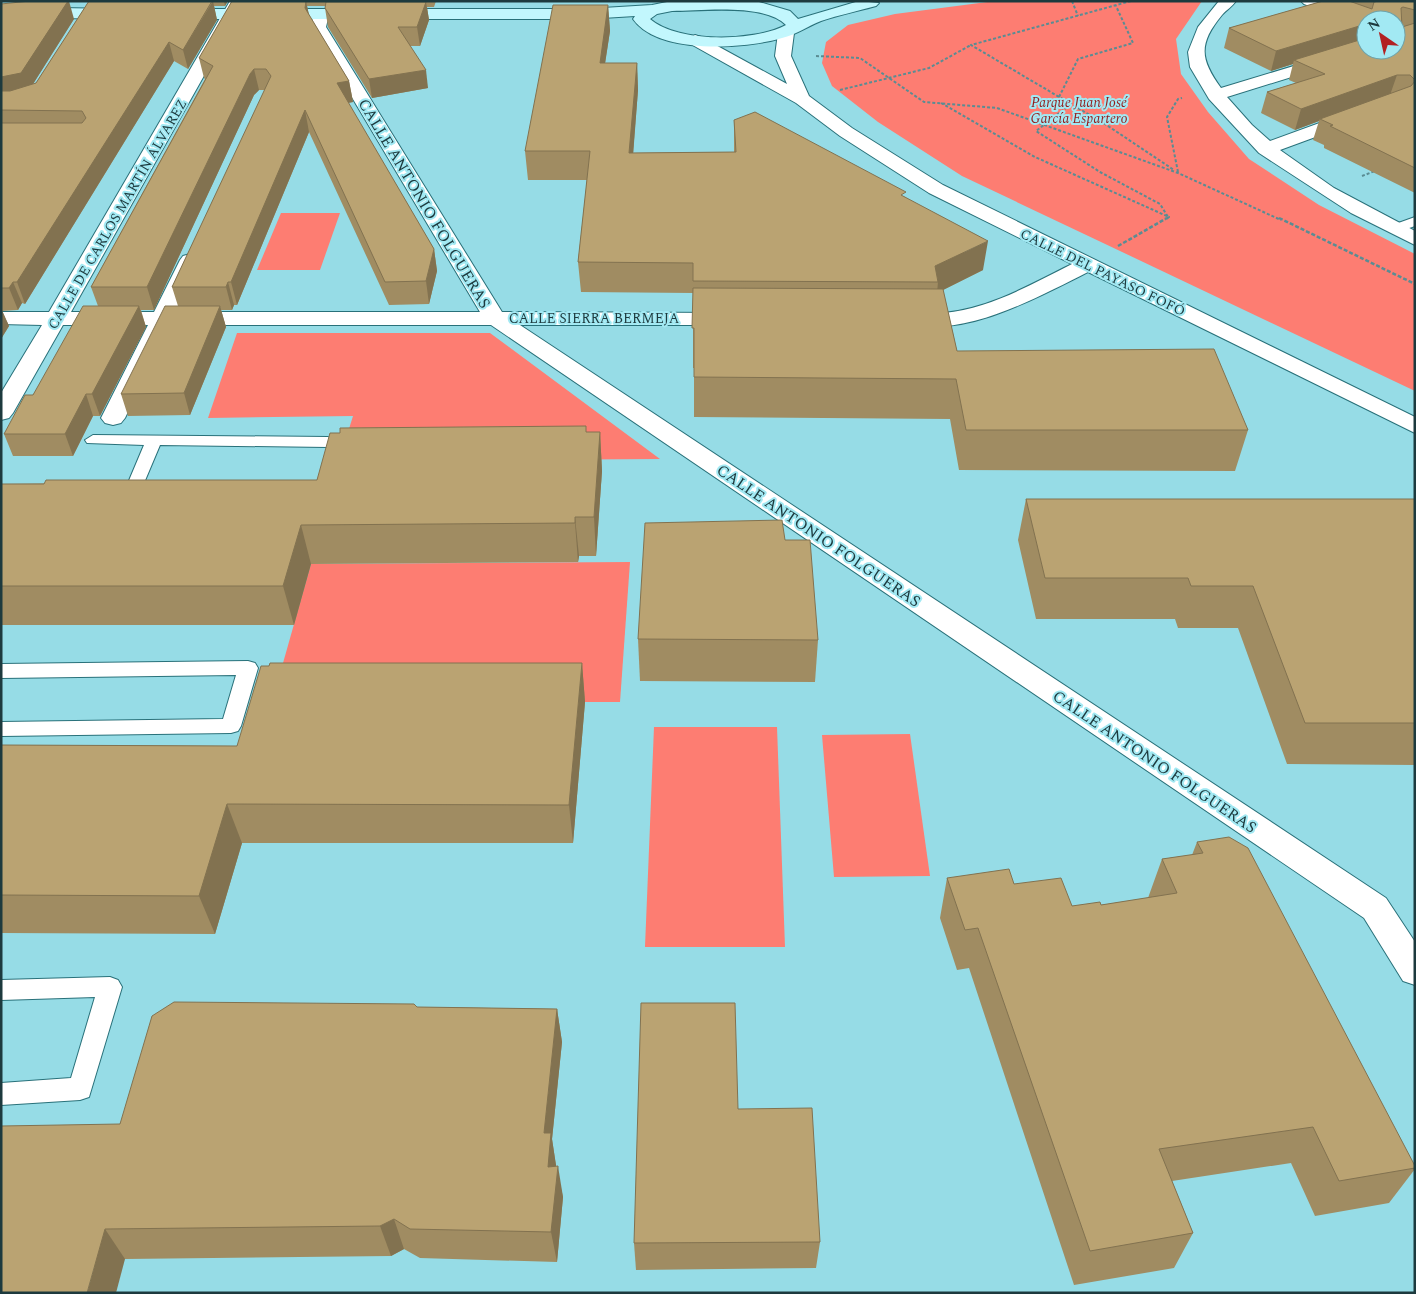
<svg xmlns="http://www.w3.org/2000/svg" width="1416" height="1294" font-family="Spectral,serif">
	<style>
		.green { fill: #fd7d72 }
		.lines { fill: none; stroke-linecap: round; stroke-linejoin: round }
		.lane-casing { stroke: #29717a; stroke-width: 2 }
		.street-casing { stroke: #29717a; stroke-width: 2 }
		.secondary-casing { stroke: #29717a; stroke-width: 2 }
		.path-far1 { stroke: #5a8c93; stroke-width: 2; stroke-dasharray: 3 2; stroke-linecap: butt }
		.path { stroke: #5a8c93; stroke-width: 2.5; stroke-dasharray: 4 2; stroke-linecap: butt }
		.lane { fill: #fff; fill-rule: evenodd }
		.street { fill: #fff; fill-rule: evenodd }
		.secondary { fill: #c2f7fd; fill-rule: evenodd }
		.wall { fill: #a08c62; fill-rule: evenodd }
		.shaded-wall { fill: #827250 }
		.building { fill: #baa372; stroke: #827250 }
		.labels { text-anchor: middle; stroke-width: 4; stroke-linejoin: round; paint-order: stroke }
		.far-park-label { font-size: 14px; font-style: italic; fill: #931d1c; stroke: #a2e9f3 }
		.far-street-label { font-size: 14px; fill: #1d3a3e; stroke: #a2e9f3 }
		.street-label { font-size: 16px; fill: #1d3a3e; stroke: #a2e9f3 }
	</style>
	<rect width="100%" height="100%" fill="#96dce6"/>
	<g class="green">
		<polygon points="995,1 1202,1 1176,39 1181,74 1208,112 1249,159 1319,205 1415,254 1415,391 962,176 878,122 832,86 822,63 826,42 848,25 895,14"/>
		<polygon points="281,213 340,213 320,270 257,270"/>
		<polygon points="237,333 490,333 660,459 339,461 353,416 208,418"/>
		<polygon points="630,562 620,702 272,702 311,564"/>
		<polygon points="654,727 777,727 785,947 645,947"/>
		<polygon points="910,734 930,876 834,877 822,735"/>
	</g>
	<g class="lines">
		<g class="lane-casing">
			<g id="lane">
				<polygon points="1415,217 1415,226 1395,233 1388,229 1390,226"/>
				<polygon points="93,435 328,437 336,442 328,447 160,445 141,490 139,494 127,494 125,490 144,445 87,443 85,440"/>
				<polygon points="248,661 255,663 258,668 241,726 238,731 231,733 1,736 1,722 223,719 236,675 1,678 1,664"/>
				<polygon points="110,977 118,980 122,987 89,1097 80,1100 1,1105 1,1083 71,1078 95,997 1,1000 1,980"/>
			</g>
		</g>
		<g class="street-casing">
			<g id="street">
				<polygon points="230,1 246,1 71,312 154,312 180,260 183,256 190,254 197,256 200,260 175,312 480,312 310,27 315,11 327,11 329,14 326,27 502,312 730,313 738,314 741,319 738,324 730,325 520,325 1386,898 1415,942 1415,985 1403,981 1364,918 491,325 169,325 125,418 121,423 113,425 105,423 101,418 148,325 63,325 13,413 9,418 1,420 1,393 42,325 1,324 1,312 49,312"/>
				<path d="M1219,1H1236C1232,7 1226,10 1222,15C1198,44 1200,59 1221,88L1366,44V50H1373L1372,52L1227,97L1252,125L1270,141L1347,113H1359L1362,117L1359,121L1280,150L1334,188L1415,231V245L1351,213L1259,153L1209,99L1190,67L1188,52L1198,27Z"/>
				<polygon points="1301,1 1324,1 1373,20 1366,20 1366,27 1360,25 1304,4"/>
				<path d="M786,28L794,33L791,56L809,96L852,128L943,185L1415,417V433L1088,272C1036,298 966,338 905,324L902,319L905,314C918,311 931,315 944,313C991,308 1030,285 1072,264L929,193L840,136L796,103L689,43L687,40L695,35L701,37L787,84L775,56L778,33Z"/>
			</g>
		</g>
		<g class="secondary-casing">
			<g id="secondary">
				<path d="M672,1L759,2L790,11L798,19L859,1L879,3L876,6C858,11 839,15 821,21C808,26 796,35 782,38C745,49 658,55 633,19L635,16L586,19H179L171,14L179,9H586L652,5ZM672,11C702,11 764,3 786,25C754,42 678,43 650,19L657,14Z"/>
				<polygon points="1,7 118,9 126,14 118,19 1,17"/>
			</g>
		</g>
		<g class="path-far1">
			<polyline points="1072,1 1078,16"/>
			<polyline points="1131,1 971,45 1105,124 1174,170"/>
			<polyline points="816,56 860,58 924,102 997,108 1178,173 1281,220"/>
			<polyline points="840,90 929,68 971,45"/>
			<polyline points="1059,97 1078,59 1133,43 1116,6"/>
			<polyline points="941,103 1035,157 1169,217 1165,220"/>
			<polyline points="1071,104 1036,131 1100,172 1160,204 1168,217"/>
			<polyline points="1178,172 1167,117 1178,99 1182,98"/>
			<polyline points="1362,176 1375,171"/>
		</g>
		<g class="path">
			<polyline points="1279,218 1415,284"/>
			<polyline points="1118,246 1167,218"/>
		</g>
		<use href="#lane" class="lane"/>
		<use href="#street" class="street"/>
		<use href="#secondary" class="secondary"/>
	</g>
	<g class="wall">
		<polygon points="89,1 228,1 225,6 214,6 217,20 188,69 174,61 25,304 22,303 18,310 2,311 9,326 1,339 1,4 74,19 33,84 36,83"/>
		<polygon points="232,1 374,1 373,2 390,2 390,1 436,1 434,7 427,7 429,20 420,46 410,46 428,88 372,98 328,27 325,8 325,6 307,6 309,15 349,81 353,102 348,103 434,249 437,271 429,304 389,305 309,132 237,305 234,305 232,310 221,310 226,327 190,415 128,416 121,394 178,306 172,287 265,90 259,90 254,95 154,310 141,310 146,327 100,416 93,416 73,456 13,456 4,434 98,306 91,287 205,79 204,78 199,58"/>
		<path d="M1323,1H1415V193L1324,148V145L1313,140L1319,121L1295,130L1261,113L1267,92L1296,83L1289,80L1293,64L1271,71L1224,48L1229,28ZM1366,20H1396L1366,50Z"/>
		<polygon points="608,5 610,31 605,63 637,63 638,90 633,153 734,152 734,120 905,197 983,270 943,290 957,351 1248,430 1235,471 959,470 950,419 694,417 694,368 693,368 693,293 581,292 578,262 587,180 528,180 525,151"/>
		<polygon points="587,432 600,432 602,471 596,556 579,556 578,562 311,564 294,625 1,625 1,484 317,480"/>
		<polygon points="1026,499 1415,499 1415,765 1287,764 1238,628 1178,628 1175,619 1036,619 1018,540"/>
		<polygon points="785,540 818,640 815,682 640,681 638,639"/>
		<polygon points="582,663 585,702 573,843 242,843 215,934 1,933 1,745 237,746"/>
		<polygon points="1197,842 1415,1166 1415,1169 1389,1203 1315,1216 1291,1163 1172,1181 1193,1233 1174,1268 1074,1285 969,968 957,970 940,918 947,878 1014,884 1072,906 1101,905 1148,898 1162,859 1192,855"/>
		<polygon points="417,1007 557,1009 562,1042 552,1139 556,1166 563,1197 557,1262 420,1258 404,1249 391,1256 125,1259 1,1293 120,1124"/>
		<polygon points="738,1109 820,1242 816,1268 636,1270 634,1243"/>
	</g>
	<g class="shaded-wall">
		<polygon points="68,1 69,1 74,19 28,92 1,98 1,77"/>
		<polygon points="213,1 217,20 188,69 183,50"/>
		<polygon points="224,1 228,1 225,6"/>
		<polygon points="306,1 310,20 305,8"/>
		<polygon points="426,2 429,20 420,46 417,27"/>
		<polygon points="608,5 610,31 601,90 600,63"/>
		<polygon points="1366,24 1366,40 1294,60 1293,64 1271,71 1276,51"/>
		<polygon points="169,42 174,61 25,304 17,282"/>
		<polygon points="637,63 638,90 631,182 629,153"/>
		<polygon points="254,69 259,90 254,95 154,310 147,287 250,74"/>
		<polygon points="426,70 428,88 372,98 369,79"/>
		<polygon points="1397,75 1390,95 1320,119 1319,121 1295,130 1301,109"/>
		<polygon points="349,81 353,102 341,104 337,83"/>
		<polygon points="305,110 309,132 237,305 231,282"/>
		<polygon points="988,241 983,270 937,293 938,282 935,266"/>
		<polygon points="434,249 437,271 429,304 426,281"/>
		<polygon points="13,282 22,303 18,310 9,288"/>
		<polygon points="228,282 234,305 232,310 226,287"/>
		<polygon points="139,306 146,327 100,416 92,394"/>
		<polygon points="220,306 226,327 190,415 184,393"/>
		<polygon points="1,308 9,326 1,339"/>
		<polygon points="86,394 93,416 73,456 65,434"/>
		<polygon points="600,432 602,471 596,556 594,517"/>
		<polygon points="575,517 579,556 578,562 575,523"/>
		<polygon points="301,525 311,564 294,625 283,586"/>
		<polygon points="582,663 585,702 573,843 569,805"/>
		<polygon points="227,804 242,843 215,934 199,896"/>
		<polygon points="557,1009 562,1042 552,1139 556,1165 553,1197 548,1167 544,1133"/>
		<polygon points="558,1166 563,1197 557,1262 551,1232"/>
		<polygon points="394,1219 404,1249 391,1256 380,1226"/>
		<polygon points="105,1229 125,1259 116,1293 87,1293"/>
	</g>
	<g class="building">
		<polygon points="30,1 68,1 21,73 1,77 1,4"/>
		<polygon points="89,1 212,1 183,50 169,42 17,282 13,282 9,288 1,288 1,123 82,123 86,118 82,111 1,110 1,91 10,91 36,83"/>
		<polygon points="232,1 306,1 305,8 349,81 337,83 434,249 426,281 385,282 305,110 231,282 228,282 226,287 172,287 271,76 266,69 254,69 250,74 147,287 91,287 213,66 199,58"/>
		<polygon points="1323,1 1349,1 1372,9 1374,2 1379,1 1415,1 1415,10 1403,7 1401,8 1402,27 1415,23 1415,80 1410,75 1397,75 1301,109 1267,92 1325,74 1294,60 1366,38 1366,50 1396,50 1396,20 1366,20 1366,24 1276,51 1229,28"/>
		<polygon points="326,2 426,2 417,27 398,27 426,70 369,79 325,8"/>
		<polygon points="553,5 608,5 600,63 637,63 629,153 736,152 734,120 755,112 906,192 901,195 988,241 935,266 938,282 693,281 693,263 578,262 590,151 525,151"/>
		<polygon points="1415,81 1415,168 1330,126 1333,125 1320,119 1411,86"/>
		<polygon points="693,288 943,289 957,351 1214,349 1248,430 966,430 956,379 694,377 694,328 692,328"/>
		<polygon points="83,306 139,306 92,394 86,394 65,434 4,434 25,395 33,395"/>
		<polygon points="165,306 220,306 184,393 121,394"/>
		<polygon points="586,426 586,432 600,432 594,517 575,517 575,523 301,525 283,586 1,586 1,484 44,484 46,480 317,480 330,433 340,433 340,428"/>
		<polygon points="1026,499 1415,499 1415,723 1305,723 1253,586 1191,586 1188,578 1045,578"/>
		<polygon points="782,520 785,540 810,540 818,640 638,639 645,523"/>
		<polygon points="270,663 582,663 569,805 227,804 199,896 1,895 1,745 237,746 261,666 269,666"/>
		<polygon points="1229,837 1248,848 1415,1166 1415,1168 1339,1181 1313,1127 1159,1149 1193,1233 1090,1251 978,928 965,930 947,878 1009,869 1014,884 1061,878 1072,906 1100,902 1101,905 1177,893 1162,859 1203,853 1197,842"/>
		<polygon points="174,1002 414,1004 417,1007 557,1009 544,1133 551,1133 548,1167 558,1166 551,1232 410,1229 394,1219 380,1226 105,1229 87,1293 1,1293 1,1126 120,1124 152,1016"/>
		<polygon points="641,1003 735,1003 738,1109 812,1108 820,1242 634,1243"/>
	</g>
	<g class="labels">
		<g class="far-park-label">
			<text x="1079" y="107">Parque Juan José<tspan x="1079" dy="16">García Espartero</tspan></text>
		</g>
		<g class="far-street-label">
			<text transform="translate(117 214) rotate(-60)" y="5">CALLE DE CARLOS MARTÍN ÁLVAREZ</text>
			<text transform="translate(1103 272) rotate(26)" y="5">CALLE DEL PAYASO FOFÓ</text>
			<text x="594" y="323">CALLE SIERRA BERMEJA</text>
		</g>
		<g class="street-label">
			<text transform="translate(425 203) rotate(59)" y="6">CALLE ANTONIO FOLGUERAS</text>
			<text transform="translate(819 535) rotate(34)" y="6">CALLE ANTONIO FOLGUERAS</text>
			<text transform="translate(1155 761) rotate(34)" y="6">CALLE ANTONIO FOLGUERAS</text>
		</g>
	</g>
	<rect width="1416" height="1294" fill="none" stroke="#1d3a3e" stroke-width="5"/>
	<g transform="translate(1381 35) rotate(326)"><circle r="24" fill="#a2e9f3" stroke="#6da3ab"/>
	<path d="M0-4L9 19L0 12L-9 19Z" fill="#b22122"/>
	<text y="-8" font-size="14" font-weight="bold" text-anchor="middle" fill="#1d3a3e">N</text>
	</g>
</svg>
